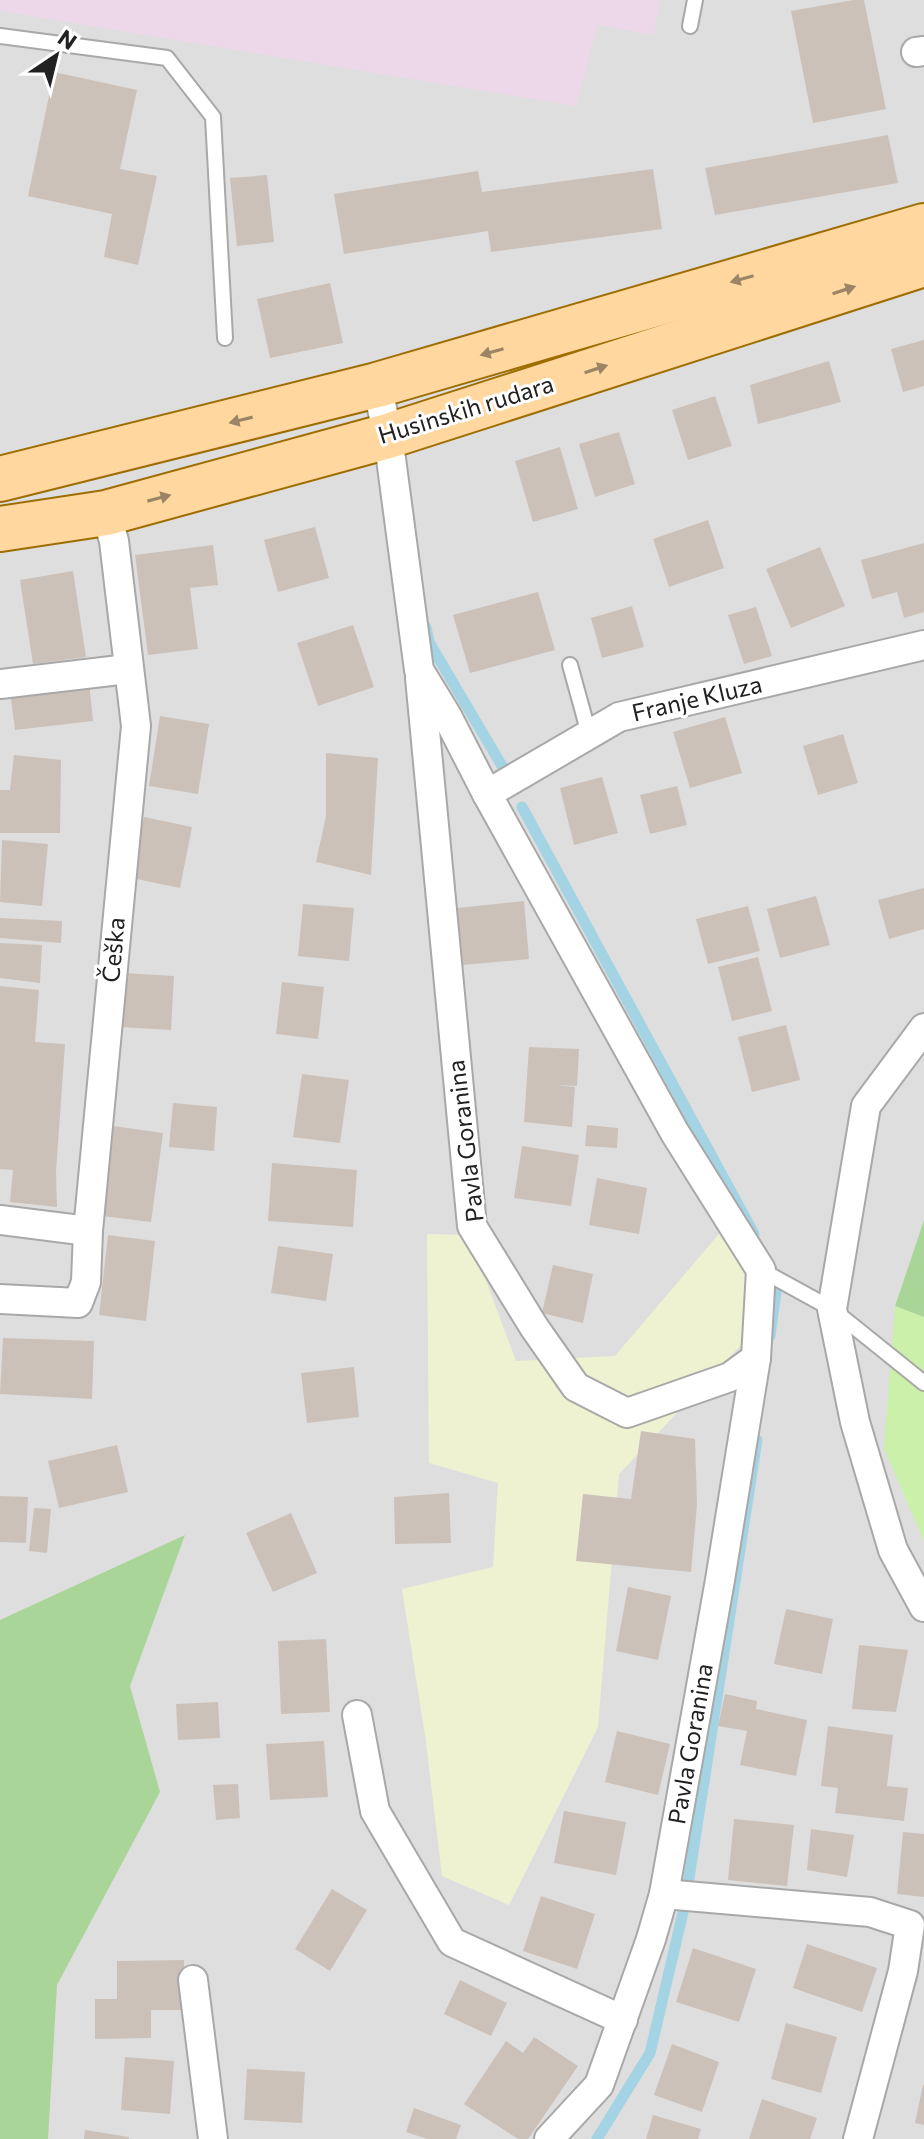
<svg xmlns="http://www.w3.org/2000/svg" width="924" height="2139" font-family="Commissioner,sans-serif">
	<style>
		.residential { fill: #dfdede }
		.industrial { fill: #ecd8e8 }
		.farmland { fill: #eff2d1 }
		.grass { fill: #cbf0a9 }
		.forest { fill: #a9d598 }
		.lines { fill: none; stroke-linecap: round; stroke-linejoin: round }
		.stream { stroke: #a4d4e4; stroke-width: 11 }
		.building { fill: #cbc1b9 }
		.lane-casing { stroke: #a8a8a8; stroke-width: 18 }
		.street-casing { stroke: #a8a8a8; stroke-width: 32 }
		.primary-casing { stroke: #9e6d00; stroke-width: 48 }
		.lane { stroke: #fff; stroke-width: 14 }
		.street { stroke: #fff; stroke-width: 28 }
		.primary { stroke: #ffd79f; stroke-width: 44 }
		.oneway { fill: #9b8566 }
		.labels { text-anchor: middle; stroke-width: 6; stroke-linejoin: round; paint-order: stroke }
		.street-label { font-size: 24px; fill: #212121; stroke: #fff }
	</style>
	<rect width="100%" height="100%" fill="#f2efe7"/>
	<polygon class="residential" points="0,0 924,0 924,1220 895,1306 924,1317 924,2139 0,2139"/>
	<polygon class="industrial" points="0,0 660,0 654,35 598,25 576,106 0,11"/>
	<polygon class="farmland" points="730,1221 762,1323 619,1474 598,1727 509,1905 442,1876 426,1742 402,1589 493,1567 498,1483 429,1463 427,1234 469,1235 516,1361 615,1356"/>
	<polygon class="grass" points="895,1306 924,1317 924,1542 884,1448"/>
	<g class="forest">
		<polygon points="924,1220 924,1317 895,1306"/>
		<polygon points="185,1535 130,1686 160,1792 57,1985 48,2139 0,2139 0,1620"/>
	</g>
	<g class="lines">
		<g class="stream">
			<polyline points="426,627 429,642 505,771"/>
			<polyline points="522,807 754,1234"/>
			<polyline points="770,1336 778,1278 776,1274"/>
			<polyline points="597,2139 650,2053 685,1904 757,1440"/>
		</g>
	</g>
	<g class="building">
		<polygon points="853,0 864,0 886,109 813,123 791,11"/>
		<polygon points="54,72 137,90 120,169 157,176 138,265 104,257 112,214 28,196"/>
		<polygon points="888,135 898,183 715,215 705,168"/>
		<polygon points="653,169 662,229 491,252 488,231 344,254 334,194 478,171 482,192"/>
		<polygon points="267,175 274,242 237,246 230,178"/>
		<polygon points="330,283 343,343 270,358 257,299"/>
		<polygon points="924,340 924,386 903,392 891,349"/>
		<polygon points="829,361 841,402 758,424 750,385"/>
		<polygon points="715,396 732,446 688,460 672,410"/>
		<polygon points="619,432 635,484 595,497 579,444"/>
		<polygon points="560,447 578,509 533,522 515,461"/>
		<polygon points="708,520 724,568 669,587 653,539"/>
		<polygon points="315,527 329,578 278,592 264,540"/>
		<polygon points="924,543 924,612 904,618 897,592 872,599 861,560"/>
		<polygon points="213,545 218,585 190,588 198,649 148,655 135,555"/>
		<polygon points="820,547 845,606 791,628 766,569"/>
		<polygon points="73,571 86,657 33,664 20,580"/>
		<polygon points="538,592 555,650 470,673 453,615"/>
		<polygon points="632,606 644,647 602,658 591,618"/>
		<polygon points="756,607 772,656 744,664 728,615"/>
		<polygon points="353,625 374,687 318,706 297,643"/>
		<polygon points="89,682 93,721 15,730 10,691"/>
		<polygon points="160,716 209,724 198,794 149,786"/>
		<polygon points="725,717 742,773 690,788 673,732"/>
		<polygon points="843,734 858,783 818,795 803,746"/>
		<polygon points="326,753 378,758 371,875 316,862 326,816"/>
		<polygon points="14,755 61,760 60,833 0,833 0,790 10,790"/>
		<polygon points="602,777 618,833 574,845 560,788"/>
		<polygon points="677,786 687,825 650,834 640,795"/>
		<polygon points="144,817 192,827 180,888 132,878"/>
		<polygon points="2,840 48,844 42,906 0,902"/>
		<polygon points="924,888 924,929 889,939 878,900"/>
		<polygon points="816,896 830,945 780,958 767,909"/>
		<polygon points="524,901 529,959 463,965 457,908"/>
		<polygon points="303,904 354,908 349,961 298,956"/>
		<polygon points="748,906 760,951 708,964 696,919"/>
		<polygon points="0,918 62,921 61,943 0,938"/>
		<polygon points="0,943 42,945 40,983 0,978"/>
		<polygon points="758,957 772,1011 732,1021 718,967"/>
		<polygon points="124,973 174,976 171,1030 121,1027"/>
		<polygon points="282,982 324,987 318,1039 276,1034"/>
		<polygon points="0,986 39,990 35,1042 65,1044 56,1172 57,1207 10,1202 13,1170 0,1169"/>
		<polygon points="786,1025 800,1080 752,1092 738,1037"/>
		<polygon points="529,1047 579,1049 577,1086 556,1085 575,1087 572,1127 524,1122"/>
		<polygon points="302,1074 349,1080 340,1143 293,1137"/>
		<polygon points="173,1103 217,1107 214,1151 169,1147"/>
		<polygon points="587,1125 618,1128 617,1148 585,1146"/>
		<polygon points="113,1126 163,1133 151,1222 102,1216"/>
		<polygon points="522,1146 579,1155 571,1206 514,1198"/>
		<polygon points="272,1163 357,1170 353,1227 268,1221"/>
		<polygon points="597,1178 647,1188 639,1234 589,1225"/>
		<polygon points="108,1235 155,1241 146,1321 99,1315"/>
		<polygon points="278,1246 333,1254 326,1301 271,1293"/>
		<polygon points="553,1265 593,1274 583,1323 542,1313"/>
		<polygon points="3,1338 94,1341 92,1399 0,1394"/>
		<polygon points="354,1367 359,1417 307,1423 301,1373"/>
		<polygon points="641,1431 695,1439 697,1505 691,1572 576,1561 583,1494 631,1499"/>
		<polygon points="117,1445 128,1492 59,1508 48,1461"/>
		<polygon points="449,1493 451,1543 395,1544 394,1497"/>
		<polygon points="0,1496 28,1497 26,1543 0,1542"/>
		<polygon points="34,1508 51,1509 47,1553 29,1551"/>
		<polygon points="291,1513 317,1573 273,1592 246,1533"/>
		<polygon points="628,1587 671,1596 658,1660 616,1651"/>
		<polygon points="786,1609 833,1619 822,1674 774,1664"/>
		<polygon points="326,1639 330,1712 281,1714 278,1641"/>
		<polygon points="859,1645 908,1650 896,1712 852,1709"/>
		<polygon points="725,1694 757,1701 756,1709 807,1720 796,1776 740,1765 747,1731 718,1726"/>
		<polygon points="218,1702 220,1738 178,1740 176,1704"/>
		<polygon points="828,1726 893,1735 887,1786 908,1788 904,1821 835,1813 838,1788 821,1786"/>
		<polygon points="617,1731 670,1744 658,1795 605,1782"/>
		<polygon points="324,1741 328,1797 270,1800 266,1744"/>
		<polygon points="238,1784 240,1818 216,1820 213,1785"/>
		<polygon points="564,1811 626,1822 616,1875 554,1863"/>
		<polygon points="734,1819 794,1825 787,1886 728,1880"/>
		<polygon points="811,1829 854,1835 847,1877 807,1870"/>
		<polygon points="903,1832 924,1834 924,1897 897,1894"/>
		<polygon points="332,1889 367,1910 330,1971 295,1949"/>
		<polygon points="541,1896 595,1914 577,1969 523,1951"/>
		<polygon points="807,1944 877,1968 862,2012 793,1988"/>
		<polygon points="693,1948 756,1969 739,2022 676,2002"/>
		<polygon points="184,1960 185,2010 151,2010 151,2038 95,2039 95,1999 117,1999 117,1961"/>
		<polygon points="460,1980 507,2003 491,2036 444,2014"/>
		<polygon points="786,2023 837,2037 821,2093 771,2079"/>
		<polygon points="534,2037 578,2066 528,2139 518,2139 464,2104 506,2041 523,2053"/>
		<polygon points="672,2044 719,2062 702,2112 654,2095"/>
		<polygon points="125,2057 174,2061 170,2114 121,2110"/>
		<polygon points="247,2069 305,2072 302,2123 244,2120"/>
		<polygon points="923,2085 924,2085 924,2125 915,2123"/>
		<polygon points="762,2099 817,2118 810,2139 749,2139"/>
		<polygon points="414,2108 461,2125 456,2139 427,2139 406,2132"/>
		<polygon points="653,2115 701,2129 698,2139 646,2139"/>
		<polygon points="85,2130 129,2137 129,2139 84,2139"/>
	</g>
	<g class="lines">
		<g class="lane-casing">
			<g id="lane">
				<polyline points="690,26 695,0"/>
				<polyline points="0,36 167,58 213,117 225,338"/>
				<polyline points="570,665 589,734"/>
				<polyline points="761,1270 832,1309 924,1383"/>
			</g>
		</g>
		<g class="street-casing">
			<g id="street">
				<polyline points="916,52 924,51"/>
				<polyline points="377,385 388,436 419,670 447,716 487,794 675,1133 761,1270 756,1358 720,1580 664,1894 651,1939 599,2085 549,2139"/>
				<polyline points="420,678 472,1226 534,1327 576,1387 627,1413 730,1377 756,1358"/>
				<polyline points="0,684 128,669"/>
				<polyline points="487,794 619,717 924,645"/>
				<polyline points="924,1028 866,1106 832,1309 855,1422 893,1550 924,1607"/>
				<polyline points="0,1220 88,1231 136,726 114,541 106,513"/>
				<polyline points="0,1299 78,1303 86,1282 88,1231"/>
				<polyline points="357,1715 375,1811 452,1942 623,2020"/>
				<polyline points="664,1894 870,1912 910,1925 903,1971 858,2139"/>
				<polyline points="193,1980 213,2139"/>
			</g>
		</g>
		<g class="primary-casing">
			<g id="primary">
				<polyline points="0,479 377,385 924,226"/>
				<polyline points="0,529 106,513 388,436 924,264"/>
			</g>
		</g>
		<use href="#lane" class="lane"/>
		<use href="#street" class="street"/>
		<use href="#primary" class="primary"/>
	</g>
	<defs><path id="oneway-solid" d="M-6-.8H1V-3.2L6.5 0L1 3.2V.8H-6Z" transform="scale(2)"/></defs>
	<g class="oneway">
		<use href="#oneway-solid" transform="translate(742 279) rotate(164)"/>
		<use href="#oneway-solid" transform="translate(844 290) rotate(-18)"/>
		<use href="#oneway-solid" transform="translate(492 352) rotate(164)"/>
		<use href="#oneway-solid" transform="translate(596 369) rotate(-18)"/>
		<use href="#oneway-solid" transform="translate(241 420) rotate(166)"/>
		<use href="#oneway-solid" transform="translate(159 498) rotate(-15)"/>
	</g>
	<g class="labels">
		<g class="street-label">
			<text transform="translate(466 410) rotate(-17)" y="8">Husinskih rudara</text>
			<text transform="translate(697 699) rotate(-13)" y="8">Franje Kluza</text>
			<text transform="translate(114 950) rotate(-85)" y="8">Češka</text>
			<text transform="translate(466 1141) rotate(-97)" y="8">Pavla Goranina</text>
			<text transform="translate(691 1744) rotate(-80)" y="8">Pavla Goranina</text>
		</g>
	</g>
	<g transform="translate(56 56) rotate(35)" stroke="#ffffff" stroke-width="6" paint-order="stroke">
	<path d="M0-6L14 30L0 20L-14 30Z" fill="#212121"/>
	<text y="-12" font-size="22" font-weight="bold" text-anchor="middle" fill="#212121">N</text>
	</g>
</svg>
